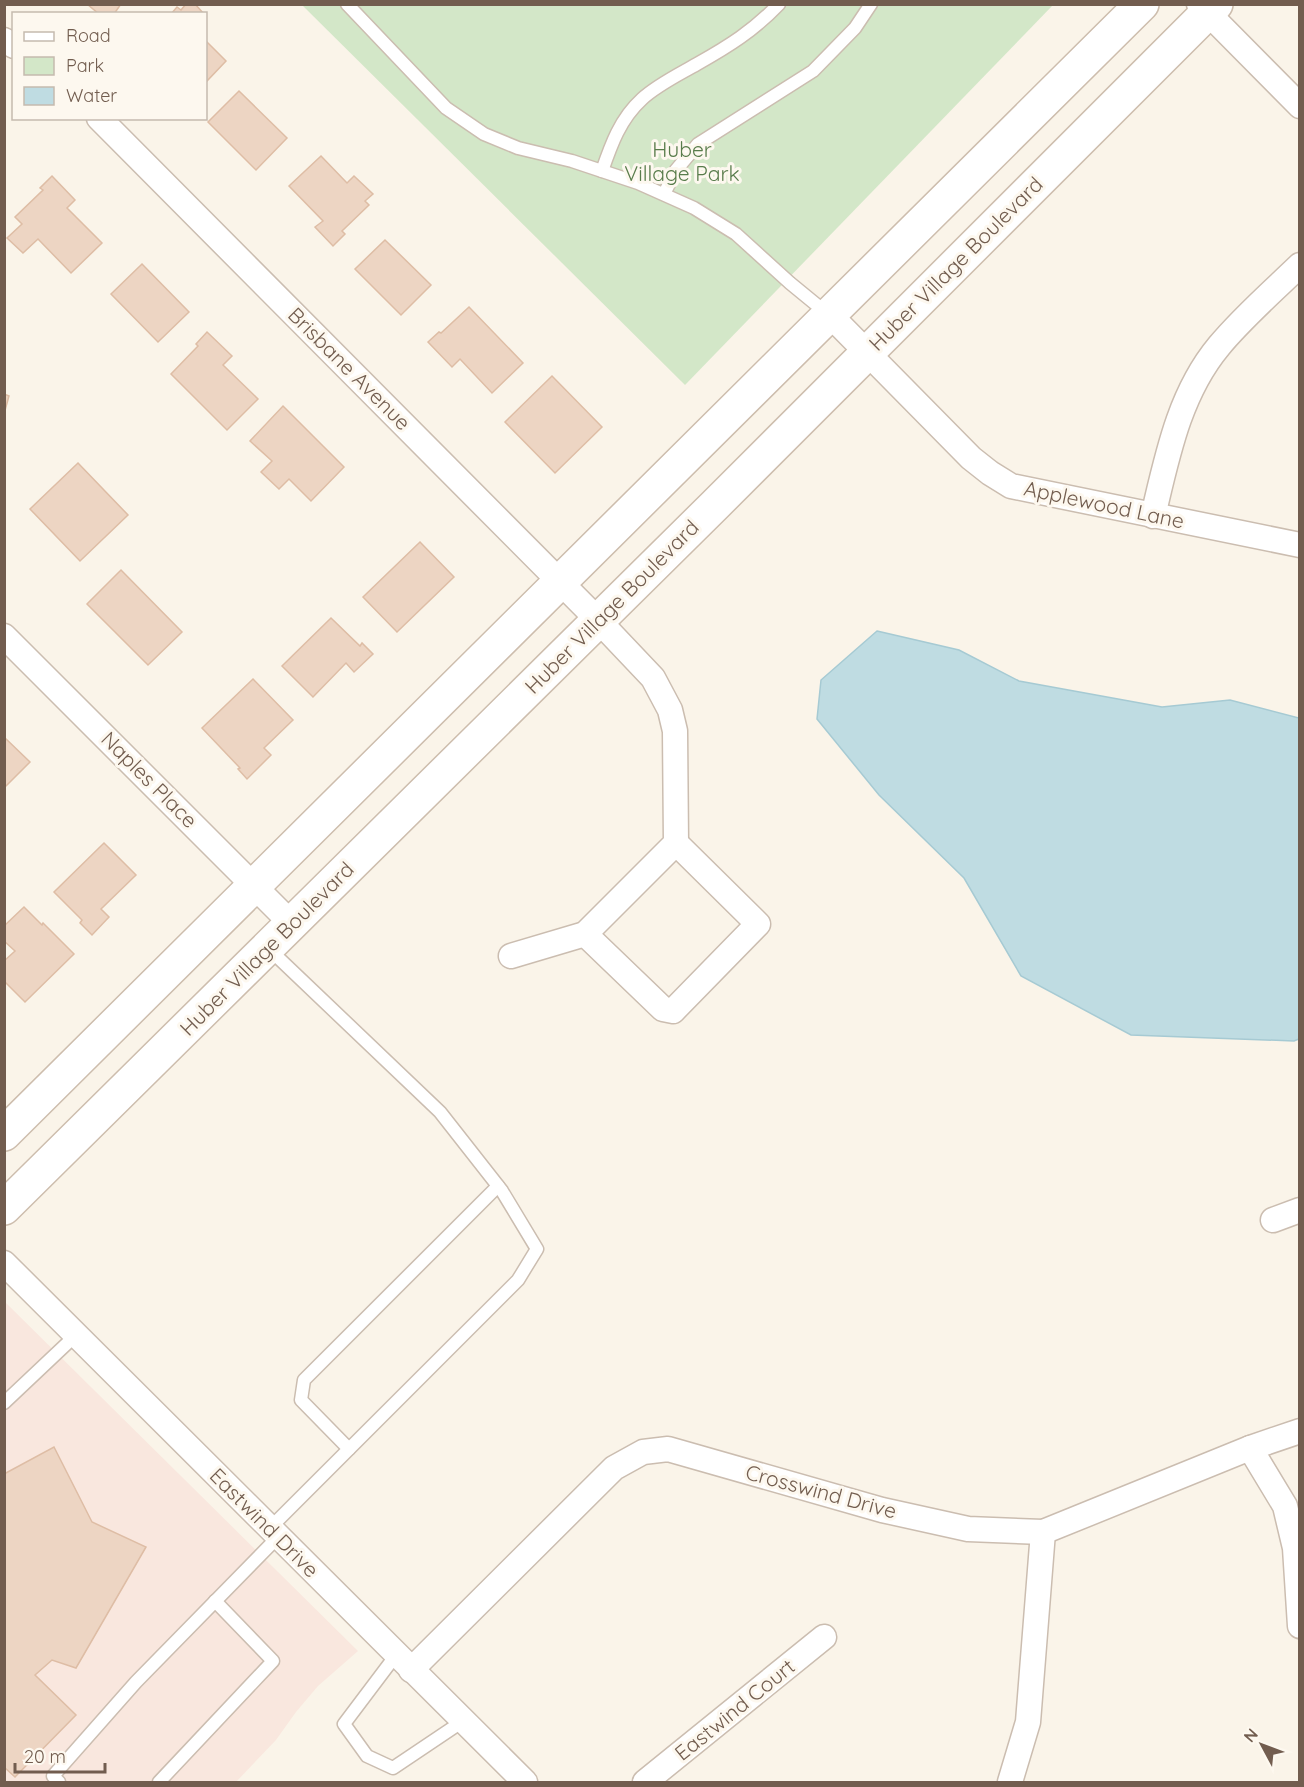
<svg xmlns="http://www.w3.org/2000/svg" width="1304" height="1787" font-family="Quicksand,sans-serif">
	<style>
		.commercial { fill: #f9e7de }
		.green { fill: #d3e7c8 }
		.water { fill: #bfdce2; stroke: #a6cad3; stroke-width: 1.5 }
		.building { fill: #edd5c3; stroke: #debda5; stroke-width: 1.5 }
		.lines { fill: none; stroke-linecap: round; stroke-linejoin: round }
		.lane-casing { stroke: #cbbdb0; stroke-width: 15 }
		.street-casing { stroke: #cbbdb0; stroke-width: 27 }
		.secondary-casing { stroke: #cdbdad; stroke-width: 36 }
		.lane { stroke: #fff; stroke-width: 12 }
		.street { stroke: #fff; stroke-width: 24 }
		.secondary { stroke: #fff; stroke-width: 33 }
		.labels { text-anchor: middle; stroke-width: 6; stroke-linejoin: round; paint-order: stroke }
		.park-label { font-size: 21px; fill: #587c4b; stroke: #fdf8ef }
		.street-label { font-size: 21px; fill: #725d4f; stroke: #fdf8ef }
	</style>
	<rect width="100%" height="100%" fill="#faf4e9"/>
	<polygon class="commercial" points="4,1301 358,1651 318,1686 296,1712 276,1740 236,1782 5,1782"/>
	<polygon class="green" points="302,5 1053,5 685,385"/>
	<polygon class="water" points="877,631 959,650 1019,681 1162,707 1230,700 1299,718 1299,1039 1294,1041 1131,1035 1021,976 964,878 879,795 817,719 821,680"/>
	<g class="building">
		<polygon points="87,4 121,4 114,14 99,14"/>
		<polygon points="186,4 195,4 204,14 171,14 177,7 181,10"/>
		<polygon points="206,41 226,61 206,82"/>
		<polygon points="239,91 287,138 256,170 208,122"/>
		<polygon points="321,156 347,183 354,176 373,194 365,201 369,205 342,231 345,234 333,246 315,227 323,221 289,186"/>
		<polygon points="52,176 75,200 67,208 102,243 71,273 38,239 23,253 7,238 22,224 15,217 43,190 40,188"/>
		<polygon points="385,240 431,285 401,315 355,269"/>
		<polygon points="142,264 189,312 158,342 111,294"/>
		<polygon points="469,307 523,363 492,393 460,359 452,367 428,342 439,332 441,333"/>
		<polygon points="207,332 232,356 223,365 258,399 227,430 171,374 198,346 196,344"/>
		<polygon points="552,376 602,427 555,473 505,422"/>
		<polygon points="4,394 9,396 4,414"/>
		<polygon points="283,406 344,467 311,501 289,479 279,489 261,472 272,461 250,441"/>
		<polygon points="78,463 128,515 80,561 30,509"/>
		<polygon points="420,542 454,577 397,632 363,597"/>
		<polygon points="121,570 182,632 148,665 87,604"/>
		<polygon points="331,618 360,646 362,643 373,654 354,672 346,663 313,697 282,666"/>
		<polygon points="253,679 293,720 264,748 271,755 247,779 238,769 240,768 202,728"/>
		<polygon points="4,737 30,762 4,788"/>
		<polygon points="104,843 136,875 101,909 109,917 92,935 80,923 82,920 54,892"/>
		<polygon points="24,907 42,925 43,923 74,954 25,1002 4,981 4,961 15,951 4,941 4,926"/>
		<polygon points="54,1447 92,1522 146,1547 76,1668 52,1660 35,1675 76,1715 15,1777 4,1767 4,1474"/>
	</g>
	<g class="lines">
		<g class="lane-casing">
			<g id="lane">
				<polyline points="347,4 446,108 484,134 518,148 572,161 638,183 694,208 736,234 790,283 829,315"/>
				<path d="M602,171C611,145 620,119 642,99C657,85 678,75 697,64C729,46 753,31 779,4"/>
				<polyline points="664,194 676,170 698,144 813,71 855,28 871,4"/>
				<polyline points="268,948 440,1112 502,1191 537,1249 518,1280 270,1528"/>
				<polyline points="4,1403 76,1335"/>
				<polyline points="349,1449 301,1400 304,1380 498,1186"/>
				<polyline points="396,1655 344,1724 367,1756 393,1768 463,1721"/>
				<polyline points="59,1782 53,1776 136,1682 278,1537"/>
				<polyline points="159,1782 273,1661 215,1601"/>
			</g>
		</g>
		<g class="street-casing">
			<g id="street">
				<polyline points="1199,4 1300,106"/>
				<polyline points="4,40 14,46"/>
				<polyline points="99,118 598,620 653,678 670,710 675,731 676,843 585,934 511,956"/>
				<polyline points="830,315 971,458 990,473 1011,486 1300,545"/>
				<path d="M1153,516C1167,457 1179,394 1219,346C1242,318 1273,291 1300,265"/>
				<polyline points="4,636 292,924"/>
				<polyline points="585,934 663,1009 673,1011 758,924 676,843"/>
				<polyline points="1273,1220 1300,1210"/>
				<polyline points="4,1263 525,1782"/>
				<polyline points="1250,1448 1285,1506 1295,1548 1300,1626"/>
				<polyline points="411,1670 614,1468 643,1452 668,1449 882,1510 968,1529 1043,1532 1250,1448 1300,1431"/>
				<polyline points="645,1782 824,1637"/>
				<polyline points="1010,1782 1028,1722 1043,1532"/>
			</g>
		</g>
		<g class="secondary-casing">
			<g id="secondary">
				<polyline points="4,1134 1142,4"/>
				<polyline points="4,1208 715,505 1216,4"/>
			</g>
		</g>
		<use href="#lane" class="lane"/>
		<use href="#street" class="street"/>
		<use href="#secondary" class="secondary"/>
	</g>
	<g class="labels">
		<g class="park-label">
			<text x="682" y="157">Huber<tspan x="682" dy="24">Village Park</tspan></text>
		</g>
		<g class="street-label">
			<text transform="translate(956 264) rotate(-45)" y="7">Huber Village Boulevard</text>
			<text transform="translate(349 369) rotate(45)" y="7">Brisbane Avenue</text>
			<text transform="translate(1104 505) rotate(12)" y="7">Applewood Lane</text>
			<text transform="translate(612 607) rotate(-45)" y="7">Huber Village Boulevard</text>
			<text transform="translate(149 780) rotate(45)" y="7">Naples Place</text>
			<text transform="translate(267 949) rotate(-45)" y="7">Huber Village Boulevard</text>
			<text transform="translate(821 1492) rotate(15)" y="7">Crosswind Drive</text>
			<text transform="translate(264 1523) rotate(45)" y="7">Eastwind Drive</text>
			<text transform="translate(735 1710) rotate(-39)" y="7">Eastwind Court</text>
		</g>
	</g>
	<rect width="1304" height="1787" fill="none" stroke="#725d4f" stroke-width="12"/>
	<rect x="12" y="12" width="195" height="108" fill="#fdf8ef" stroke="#c5baaf" stroke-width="1.5"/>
	<rect x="24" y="32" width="30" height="9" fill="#ffffff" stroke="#c5baaf" stroke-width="1.5"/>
	<text x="66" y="42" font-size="18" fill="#725d4f">Road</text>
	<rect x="24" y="57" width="30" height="18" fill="#d3e7c8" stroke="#c5baaf" stroke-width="1.5"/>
	<text x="66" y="72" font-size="18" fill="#725d4f">Park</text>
	<rect x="24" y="87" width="30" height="18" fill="#bfdce2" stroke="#c5baaf" stroke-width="1.5"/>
	<text x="66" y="102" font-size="18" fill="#725d4f">Water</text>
	<g transform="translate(1262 1745) rotate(311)" stroke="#fdf8ef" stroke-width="4.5" paint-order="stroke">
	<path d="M0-4.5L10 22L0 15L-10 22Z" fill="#725d4f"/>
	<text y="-9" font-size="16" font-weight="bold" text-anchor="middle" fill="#725d4f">N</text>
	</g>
	<path d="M15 1763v9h90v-9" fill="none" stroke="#725d4f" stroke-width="3"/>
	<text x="24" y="1763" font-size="18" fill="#725d4f" stroke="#fdf8ef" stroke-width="4.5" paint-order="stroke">20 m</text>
</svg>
